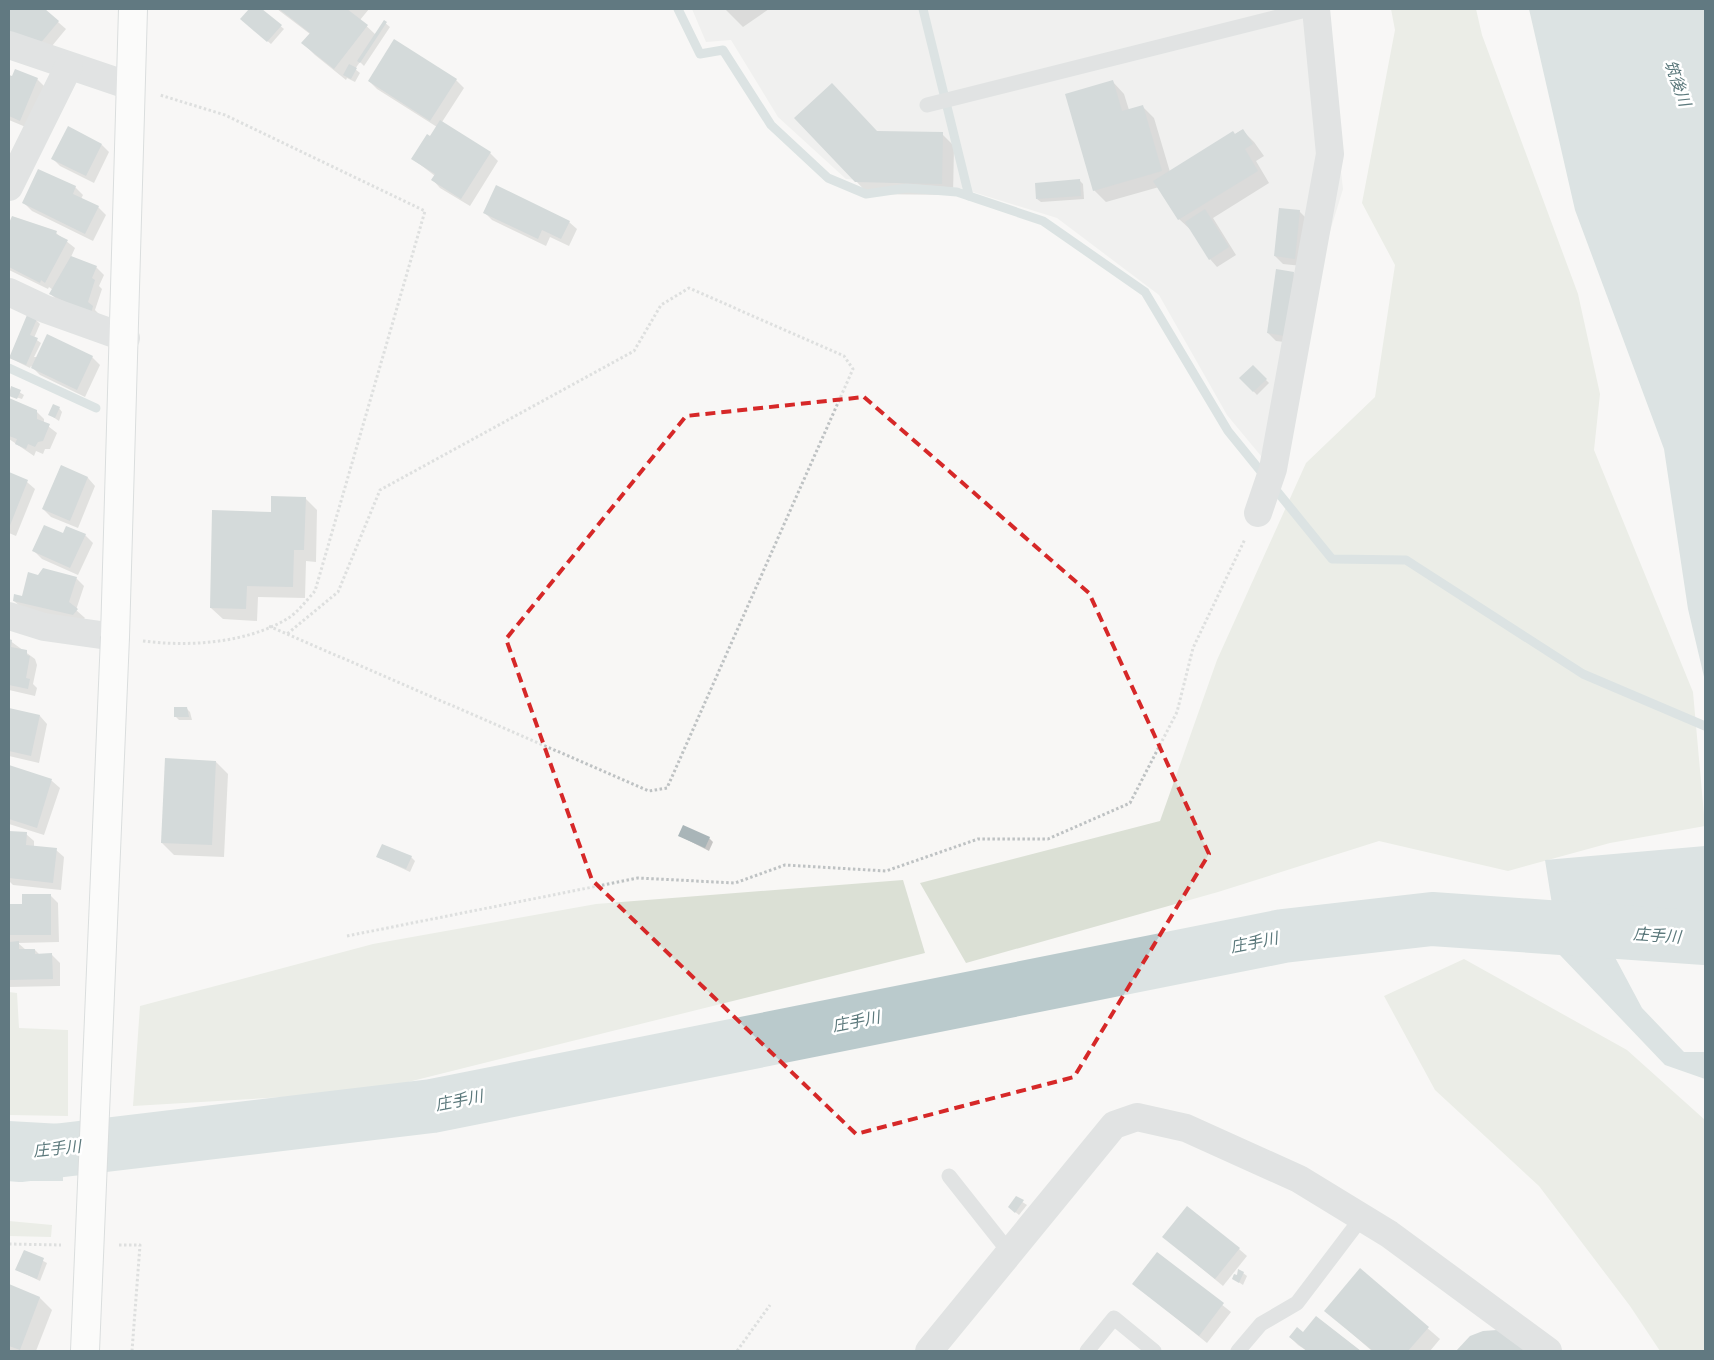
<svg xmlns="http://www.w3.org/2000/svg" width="1714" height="1360" font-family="'Nunito Sans','Noto Sans JP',sans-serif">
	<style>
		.built { fill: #e6e7e6 }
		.green { fill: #dbe0d5 }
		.water { fill: #bacacc }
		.shadow { fill: #0003 }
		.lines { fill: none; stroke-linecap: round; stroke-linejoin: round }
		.stream { stroke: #bacacc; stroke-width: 9 }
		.river { stroke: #bacacc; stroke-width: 54 }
		.building { fill: #a9b5b8 }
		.secondary-casing { stroke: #b7bec1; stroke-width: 30 }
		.path { stroke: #bec2c3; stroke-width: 3; stroke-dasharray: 2.5 2.5; stroke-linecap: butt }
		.lane { stroke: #c5cacc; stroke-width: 15 }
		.street { stroke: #c5cacc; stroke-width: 28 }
		.secondary { stroke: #fff; stroke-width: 28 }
		.secondary-bridge-casing { stroke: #b7bec1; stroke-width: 30; stroke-linecap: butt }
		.secondary-bridge { stroke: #fff; stroke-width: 28 }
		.marked { fill: none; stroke: #d62828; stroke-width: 4; stroke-dasharray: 10 6; stroke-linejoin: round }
		.labels { text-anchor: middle; stroke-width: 5; stroke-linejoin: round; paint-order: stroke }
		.water-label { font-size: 16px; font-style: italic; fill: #5c797c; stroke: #fff }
	</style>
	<rect width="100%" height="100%" fill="#f8f7f5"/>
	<polygon class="built" points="692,9 1323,9 1343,189 1261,456 1227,415 1159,295 1057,218 960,188 846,179 778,117 731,40 706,42"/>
	<g class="green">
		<polygon points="1391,9 1476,9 1482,35 1578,294 1600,394 1594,450 1693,692 1705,826 1610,843 1508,871 1379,841 1218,892 966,963 920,883 1160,821 1217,660 1306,463 1375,397 1395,265 1362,203 1395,30"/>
		<polygon points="903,880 925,953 368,1092 133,1106 140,1006 373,944 596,904"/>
		<polygon points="1464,959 1627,1050 1705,1120 1705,1351 1660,1351 1630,1306 1539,1186 1435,1090 1384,996"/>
		<polygon points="9,992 17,993 19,1028 68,1030 68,1116 9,1115"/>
		<polygon points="9,1221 52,1225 51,1237 9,1236"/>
	</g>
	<g class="water">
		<polygon points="1529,9 1705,9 1705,681 1688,609 1664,449 1575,210"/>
		<polygon points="1705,846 1705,951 1660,945 1610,948 1642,1008 1684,1052 1705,1052 1705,1079 1665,1065 1560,955 1545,860"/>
		<polygon points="9,1121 62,1124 63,1181 9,1181"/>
	</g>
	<g class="shadow">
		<polygon points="9,9 43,9 66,29 47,52 9,34"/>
		<polygon points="250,9 260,9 284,29 271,44 241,19"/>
		<polygon points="277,9 369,9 360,20 376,35 384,22 390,27 364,66 360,62 355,69 360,73 355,82 347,78 346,80 315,55 303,43 310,34"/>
		<polygon points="725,9 769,9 743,27"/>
		<polygon points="9,77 37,79 45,87 28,128 9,120"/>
		<polygon points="456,80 464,88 442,122 490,153 498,161 470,206 440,188 433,180 435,176 413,159 437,127 377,89 369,81"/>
		<polygon points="1113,82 1124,94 1129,110 1142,106 1154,118 1170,172 1242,130 1254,142 1264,156 1256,161 1269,183 1213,218 1236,255 1217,267 1210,259 1192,231 1179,219 1159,187 1106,202 1094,190"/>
		<polygon points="878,133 942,134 954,146 953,195 868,194 856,181"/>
		<polygon points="102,145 109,152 94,183 60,166 52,158"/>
		<polygon points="1079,180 1083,184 1084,199 1041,202 1037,199"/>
		<polygon points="75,187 83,195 81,199 98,207 106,215 93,241 32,211 24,203"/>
		<polygon points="1299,211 1307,219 1302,266 1283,264 1275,256"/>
		<polygon points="484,212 569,222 577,229 569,246 550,237 546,246 492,220"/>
		<polygon points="13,218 56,233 75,248 71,257 96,267 104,275 99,286 102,289 95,310 100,315 58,301 51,294 53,290 49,287 48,289 9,270 9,226"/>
		<polygon points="1294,273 1302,281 1293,343 1276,341 1268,333"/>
		<polygon points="36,320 40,324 34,338 41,343 34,357 92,357 100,365 85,397 40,375 31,366 30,368 10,358"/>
		<polygon points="1253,367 1269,383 1257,395 1241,378"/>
		<polygon points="11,387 24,395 22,399 9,395"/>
		<polygon points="9,399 36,411 44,419 44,423 57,433 50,449 45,449 43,454 36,451 34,456 9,439"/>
		<polygon points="59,408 62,412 59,421 50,415"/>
		<polygon points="61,466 88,478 95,486 78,528 51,517 43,509"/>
		<polygon points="9,474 27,482 35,489 16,536 9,533"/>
		<polygon points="305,498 317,510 316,562 306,561 305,598 258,597 257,621 223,619 211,608 272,514"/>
		<polygon points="64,535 85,535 93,543 78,575 42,559 34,551"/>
		<polygon points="38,576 76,578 84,586 76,610 85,618 81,622 22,608 14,601 23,597"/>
		<polygon points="9,640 35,659 37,665 33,684 37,688 35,696 9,690"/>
		<polygon points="186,708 190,712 192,720 179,720 175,716"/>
		<polygon points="9,709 40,716 47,724 39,763 9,756"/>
		<polygon points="216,762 228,774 224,857 174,855 162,843"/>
		<polygon points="9,767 52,781 60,788 44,835 9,824"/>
		<polygon points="9,832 26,834 34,841 34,847 56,850 64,857 61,890 13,885 9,881"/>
		<polygon points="680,836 709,838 713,842 709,851"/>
		<polygon points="378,857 411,857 415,861 410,872"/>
		<polygon points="50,895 58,903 59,942 18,943 26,950 35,950 40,955 52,955 60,963 60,986 9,987 9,906 23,905"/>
		<polygon points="1016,1198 1027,1205 1019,1215 1013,1210"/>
		<polygon points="1164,1237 1239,1249 1247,1256 1223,1286"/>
		<polygon points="24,1251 47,1263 40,1281 17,1270"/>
		<polygon points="1158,1253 1231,1312 1207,1343 1134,1284"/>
		<polygon points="1360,1270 1440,1339 1430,1351 1372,1351 1326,1311"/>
		<polygon points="1243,1273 1247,1276 1243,1285 1234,1279"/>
		<polygon points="9,1286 40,1298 52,1310 36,1351 9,1351"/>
		<polygon points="1316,1318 1359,1351 1307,1351 1298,1345 1290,1337 1303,1334"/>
		<polygon points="1461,1346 1529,1351 1458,1351"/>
	</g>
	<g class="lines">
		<g class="stream">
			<polyline points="678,9 700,54 723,50 771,125 828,178 866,194 907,188 957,192 1043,221 1145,292 1228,431 1332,559 1406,560 1583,674 1705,726"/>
			<polyline points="923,9 969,196"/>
			<polyline points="9,368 96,408"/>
		</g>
		<polyline class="river" points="9,1154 21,1155 432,1106 1283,936 1432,919 1705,938"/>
	</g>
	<g class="building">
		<polygon points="9,9 45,9 59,21 39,45 9,31"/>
		<polygon points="249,9 262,9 282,25 267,42 240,19"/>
		<polygon points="279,9 347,9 368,25 334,69 301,43 310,33"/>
		<polygon points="384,20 387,22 360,63 357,61"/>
		<polygon points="394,39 457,79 430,121 368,81"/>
		<polygon points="349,64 357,68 351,79 343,75"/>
		<polygon points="15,69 38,78 20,121 9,116 9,75 12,76"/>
		<polygon points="1113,80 1122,111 1143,105 1162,171 1093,191 1065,94"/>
		<polygon points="832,83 877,131 943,132 942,184 855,182 794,118"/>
		<polygon points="440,120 491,152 461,199 431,180 435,174 411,159 427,134 430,136"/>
		<polygon points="68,126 102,144 86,176 51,159"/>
		<polygon points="1243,129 1253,144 1245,149 1258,171 1178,220 1153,181 1233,131 1235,134"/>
		<polygon points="38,169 76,186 73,194 99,206 85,234 22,203"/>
		<polygon points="1080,179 1081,196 1036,199 1035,183"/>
		<polygon points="496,185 570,221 561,239 542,230 538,239 483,213"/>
		<polygon points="1279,208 1300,210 1295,259 1274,256"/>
		<polygon points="1205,209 1229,247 1209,260 1185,222"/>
		<polygon points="12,216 57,231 56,234 68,240 45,283 41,280 40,283 9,267 9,223"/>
		<polygon points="71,256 97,266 92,278 95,280 88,302 93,306 91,314 49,294"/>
		<polygon points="1276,269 1294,272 1285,336 1267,333"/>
		<polygon points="27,315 37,319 30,335 38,338 26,365 9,358"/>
		<polygon points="47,334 93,356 77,390 31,368"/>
		<polygon points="1253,365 1267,379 1253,392 1239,378"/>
		<polygon points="11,386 21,390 17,399 9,396"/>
		<polygon points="9,398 37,410 37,419 50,424 43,441 38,442 35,447 28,444 26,449 15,444 17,439 9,436"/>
		<polygon points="53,404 60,407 55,418 48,415"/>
		<polygon points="61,465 88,477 70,521 42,509"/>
		<polygon points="9,472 28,480 9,528"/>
		<polygon points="271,496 306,497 304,550 294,550 293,587 247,586 246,609 210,608 212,510 271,512"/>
		<polygon points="44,525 63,533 66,526 86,534 70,568 32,551"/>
		<polygon points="43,568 77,577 69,602 78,609 73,615 13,601 14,594 22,596 28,572 38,575"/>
		<polygon points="9,639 12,640 11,647 27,650 27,655 30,656 26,678 30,679 28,689 9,685"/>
		<polygon points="174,707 187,707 189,717 174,717"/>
		<polygon points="9,708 40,715 31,756 9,751"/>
		<polygon points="165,758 216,761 212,845 161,843"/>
		<polygon points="9,765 52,779 37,828 9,819"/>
		<polygon points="683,825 710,837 705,848 678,836"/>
		<polygon points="9,831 27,832 26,845 57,848 53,883 9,878"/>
		<polygon points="382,844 412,856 406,869 376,857"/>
		<polygon points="22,894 51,894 51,935 9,935 9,904 22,904"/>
		<polygon points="19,941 19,949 35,949 35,954 52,953 53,979 9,980 9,942"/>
		<polygon points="1016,1196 1024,1200 1015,1213 1008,1207"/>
		<polygon points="1187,1206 1240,1248 1215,1279 1162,1237"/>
		<polygon points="24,1250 44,1258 37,1279 15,1270"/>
		<polygon points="1157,1252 1224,1303 1199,1336 1132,1284"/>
		<polygon points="1360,1268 1429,1327 1408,1351 1373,1351 1324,1311"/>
		<polygon points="1238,1269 1244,1272 1239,1283 1232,1279 1234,1274 1237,1275"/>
		<polygon points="9,1284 40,1297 20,1350 9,1346"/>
		<polygon points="1316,1316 1361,1351 1307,1351 1289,1337 1297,1327 1303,1332"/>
		<polygon points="1497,1330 1510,1333 1529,1351 1456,1351 1470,1336 1483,1331"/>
	</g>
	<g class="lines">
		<g class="secondary-casing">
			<polyline id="secondary" points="115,637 133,9"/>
		</g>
		<g class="path">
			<polyline points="269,626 287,634 649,791 667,788 853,369 844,356 689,288 661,305 634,351 380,490 338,592 287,634"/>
			<path d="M143,641C190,647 246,643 287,619C297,613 307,600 315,591L425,211L225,115L160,95"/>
			<polyline points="347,936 638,878 735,883 785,865 886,871 978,839 1048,839 1130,803 1177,712 1193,648 1245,539"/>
			<polyline points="9,1244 61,1245"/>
			<polyline points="119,1245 140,1245 132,1351"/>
			<polyline points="737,1351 770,1305"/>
		</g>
		<g class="lane">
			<polyline points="927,105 1310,9"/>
			<polyline points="949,1176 1010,1253"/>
			<polyline points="1087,1351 1114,1318 1154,1351"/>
			<polyline points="1238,1351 1261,1324 1297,1303 1363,1216"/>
		</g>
		<g class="street">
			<polyline points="9,45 130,86"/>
			<polyline points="9,187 69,66"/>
			<polyline points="9,292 45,309 126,338"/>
			<polyline points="1258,513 1273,469 1330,154 1316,9"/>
			<polyline points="9,616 44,627 115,637"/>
			<polyline points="929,1351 1114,1125 1137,1117 1186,1128 1299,1179 1389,1234 1548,1351"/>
		</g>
		<use href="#secondary" class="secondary"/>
		<g class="secondary-bridge-casing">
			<polyline id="secondary-bridge" points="85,1351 115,637"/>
		</g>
		<use href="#secondary-bridge" class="secondary-bridge"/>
	</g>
	<path d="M0 0H1714V1360H0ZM864,397L1089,593L1209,854L1074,1077L856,1134L592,880L506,639L686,416Z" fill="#f8f7f5" fill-opacity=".55" fill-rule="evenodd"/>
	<path class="marked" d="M864,397L1089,593L1209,854L1074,1077L856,1134L592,880L506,639L686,416Z"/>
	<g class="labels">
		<g class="water-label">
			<text transform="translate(1678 83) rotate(70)" y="6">筑後川</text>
			<text transform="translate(1657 935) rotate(4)" y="6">庄手川</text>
			<text transform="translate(1254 942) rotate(-11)" y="6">庄手川</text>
			<text transform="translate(856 1021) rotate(-11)" y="6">庄手川</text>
			<text transform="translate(459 1100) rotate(-11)" y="6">庄手川</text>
			<text transform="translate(57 1148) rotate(-6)" y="6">庄手川</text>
		</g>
	</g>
	<rect width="1714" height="1360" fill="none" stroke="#617981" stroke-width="20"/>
</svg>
